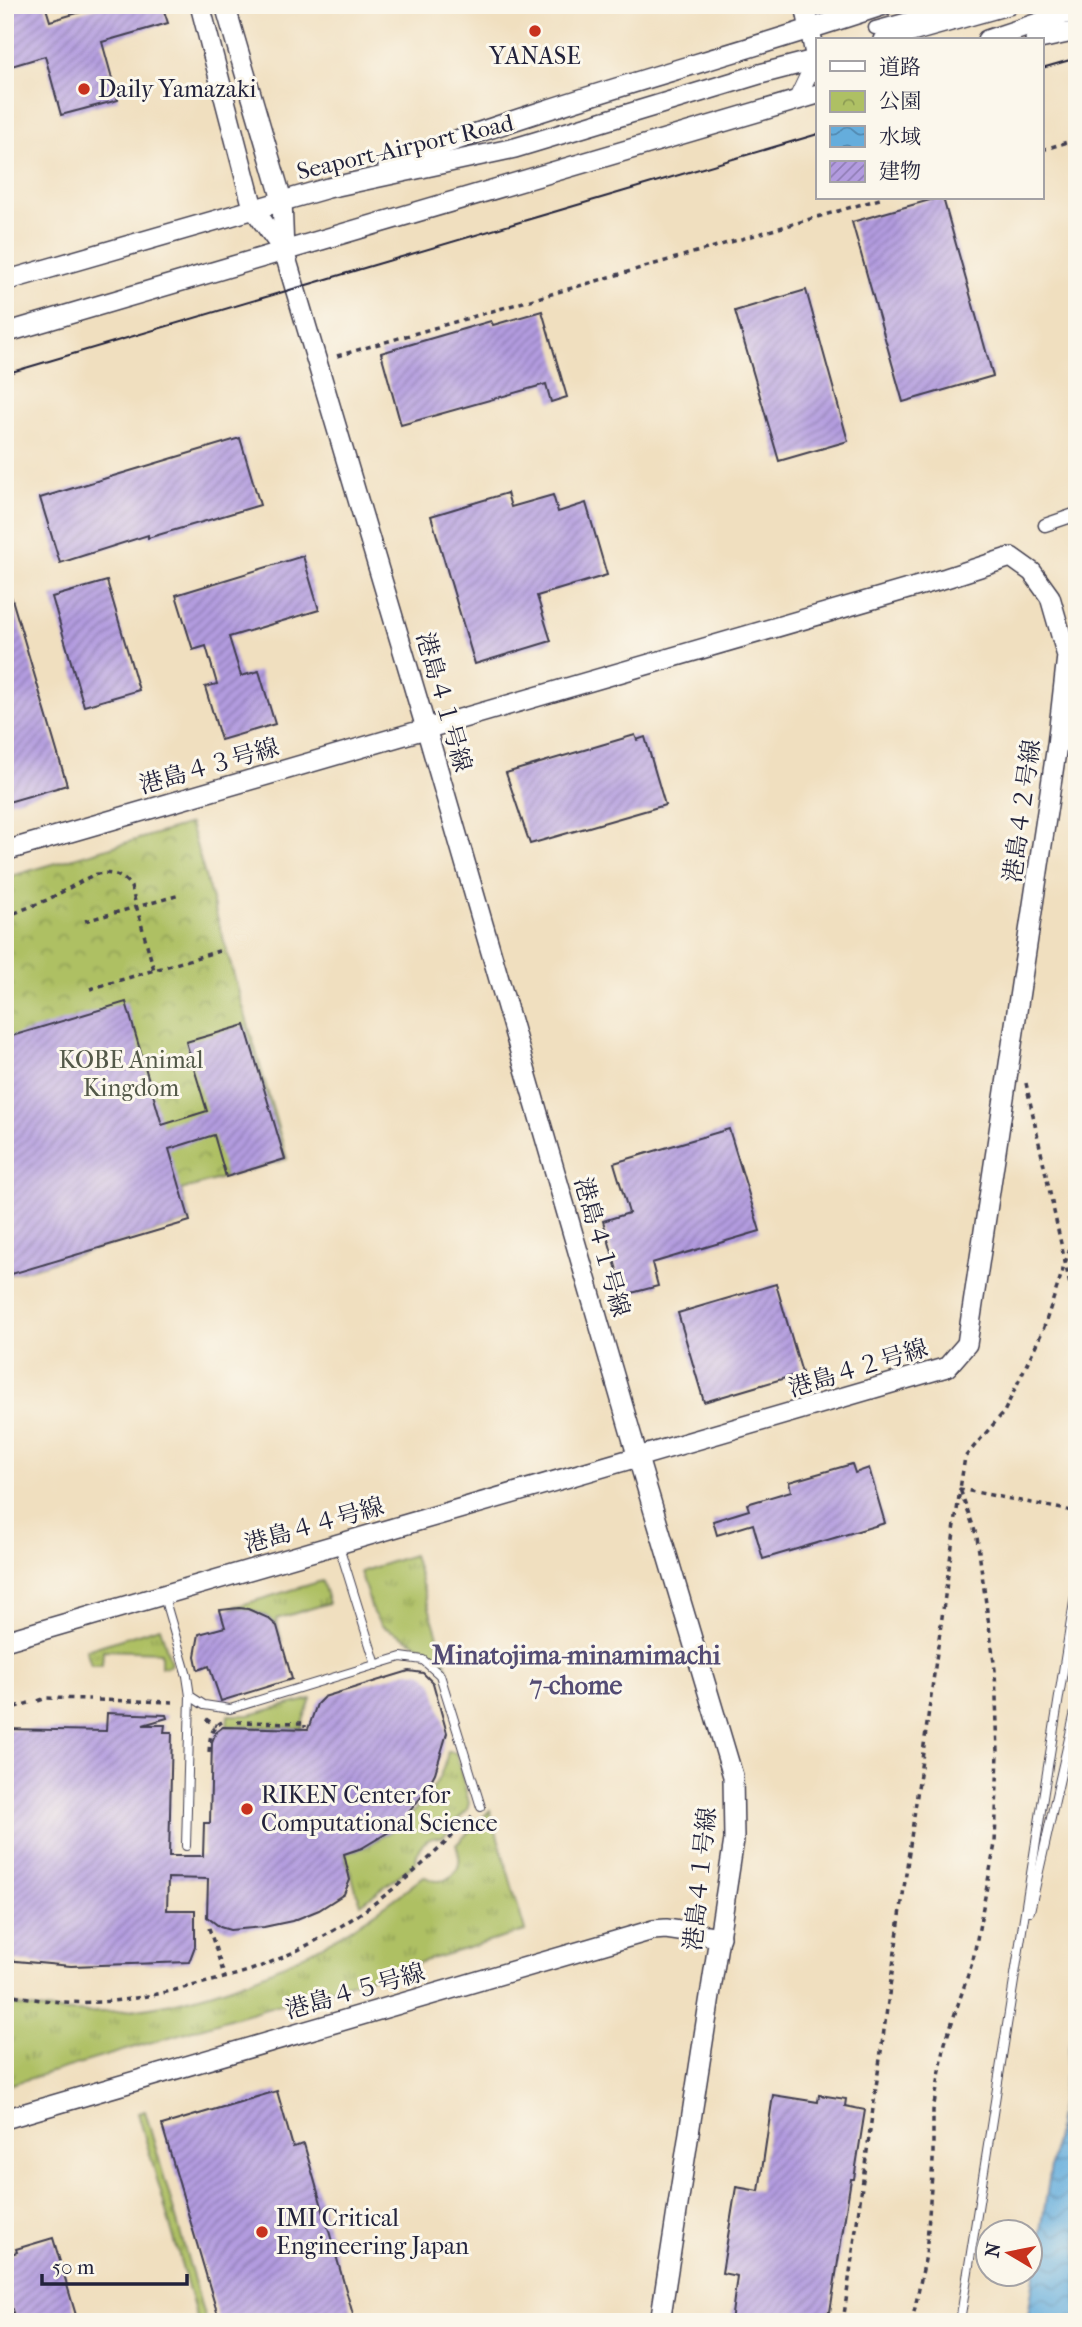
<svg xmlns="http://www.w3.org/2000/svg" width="1082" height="2327" font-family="'IM FELL French Canon','Noto Serif JP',serif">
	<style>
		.grass { fill: url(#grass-tufts); stroke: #687150; stroke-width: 2 }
		.park { fill: url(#park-crowns); stroke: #687150; stroke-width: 2 }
		.water { fill: url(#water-waves); stroke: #44688c; stroke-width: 2 }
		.building { fill: url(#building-hatch) }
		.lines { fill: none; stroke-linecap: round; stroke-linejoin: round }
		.service-casing { stroke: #413e4f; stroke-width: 10 }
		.pedestrian-casing { stroke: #413e4f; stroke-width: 15 }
		.minor-casing { stroke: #413e4f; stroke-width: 18 }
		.tertiary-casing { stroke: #413e4f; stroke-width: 22 }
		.path { stroke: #413e4f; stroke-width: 3.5; stroke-dasharray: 5 5; stroke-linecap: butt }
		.service { stroke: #fff; stroke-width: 8 }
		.pedestrian { stroke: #fff; stroke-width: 12 }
		.minor { stroke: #fff; stroke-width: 16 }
		.tertiary { stroke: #fff; stroke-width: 19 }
		.tram { stroke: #22223b; stroke-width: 2 }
		.poi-dot { fill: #c8321e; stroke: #fbf7ec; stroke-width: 2.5 }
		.labels { text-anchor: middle; stroke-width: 6; stroke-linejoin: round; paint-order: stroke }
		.poi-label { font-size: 24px; fill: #22223b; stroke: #fbf7ec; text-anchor: start }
		.street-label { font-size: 24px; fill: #22223b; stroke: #fbf7ec }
		.park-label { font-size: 24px; fill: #535949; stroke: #fbf7ec }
		.neighbourhood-label { font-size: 26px; font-weight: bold; fill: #544c74; stroke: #fbf7ec }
	</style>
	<defs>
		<pattern id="grass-tufts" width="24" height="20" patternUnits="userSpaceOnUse" patternTransform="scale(1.75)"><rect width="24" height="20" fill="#aec064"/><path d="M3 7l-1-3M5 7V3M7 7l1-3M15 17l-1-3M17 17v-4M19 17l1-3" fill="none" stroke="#8d9c54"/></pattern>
		<pattern id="park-crowns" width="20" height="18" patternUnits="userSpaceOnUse" patternTransform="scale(1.75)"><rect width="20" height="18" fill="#aec064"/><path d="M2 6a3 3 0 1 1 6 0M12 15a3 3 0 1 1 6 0" fill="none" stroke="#8d9c54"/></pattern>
		<pattern id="water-waves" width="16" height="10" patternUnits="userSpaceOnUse" patternTransform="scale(1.75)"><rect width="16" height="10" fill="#65addc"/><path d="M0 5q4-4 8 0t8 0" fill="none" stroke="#538cb4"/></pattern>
		<pattern id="building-hatch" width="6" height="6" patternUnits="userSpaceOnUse" patternTransform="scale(1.75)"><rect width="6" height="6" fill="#b29bdf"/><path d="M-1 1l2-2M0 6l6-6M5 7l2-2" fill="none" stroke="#907eb6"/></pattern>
	</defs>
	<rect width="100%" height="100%" fill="#fbf7ec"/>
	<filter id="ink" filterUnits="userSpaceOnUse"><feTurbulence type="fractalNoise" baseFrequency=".0143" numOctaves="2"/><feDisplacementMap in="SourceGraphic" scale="14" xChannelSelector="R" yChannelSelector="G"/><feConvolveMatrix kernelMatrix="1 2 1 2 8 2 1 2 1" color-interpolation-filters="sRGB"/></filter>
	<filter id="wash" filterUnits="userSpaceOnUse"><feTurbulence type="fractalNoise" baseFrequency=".00686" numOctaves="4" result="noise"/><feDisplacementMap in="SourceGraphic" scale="28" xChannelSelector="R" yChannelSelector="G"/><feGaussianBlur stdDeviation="1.57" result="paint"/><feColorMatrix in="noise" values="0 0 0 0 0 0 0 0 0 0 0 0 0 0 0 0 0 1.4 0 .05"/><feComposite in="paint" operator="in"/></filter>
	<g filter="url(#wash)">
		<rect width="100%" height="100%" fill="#f0dfbf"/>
		<g class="grass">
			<polygon points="413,1555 448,1669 425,1648 382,1626 373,1613 360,1572"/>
			<path d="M322,1581L329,1603L276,1619L282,1643C280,1637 279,1630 276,1625C267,1612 246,1608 231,1608Z"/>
			<polygon points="160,1627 171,1663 169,1666 161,1667 161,1652 103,1650 102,1665 91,1665 86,1650"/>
			<polygon points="311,1699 302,1724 302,1728 227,1726 228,1715 249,1715"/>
			<path d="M448,1751L456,1753L469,1803L467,1810L443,1837C426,1836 416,1846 416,1863L361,1904L344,1854C388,1841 440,1798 448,1751Z"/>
			<path d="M490,1810L525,1931L5,2086V2003C153,2038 310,1969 424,1876C446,1891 468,1869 456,1845Z"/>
			<polygon points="145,2111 206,2322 198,2322 138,2113"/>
		</g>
		<polygon class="park" points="190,824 287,1159 181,1190 190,1221 5,1276 5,878"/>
		<polygon class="water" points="1077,1997 1077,2322 1027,2322"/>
		<g id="blocks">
			<g class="building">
				<polygon points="5,5 45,5 50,21 105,5 162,5 168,23 102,42 118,100 61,115 45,56 5,68"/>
				<polygon points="937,198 943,198 993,376 903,402 852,222"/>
				<polygon points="806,290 848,441 779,461 735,311"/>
				<polygon points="542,311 567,397 551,402 546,384 401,425 381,353 491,321 493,325"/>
				<polygon points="240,438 260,505 148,538 148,535 60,563 40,498"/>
				<polygon points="507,493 511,507 553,495 558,512 586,503 607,575 537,596 551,641 475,664 431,516"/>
				<polygon points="303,556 319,610 229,637 241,676 259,671 275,724 221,740 205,687 217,684 206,646 193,650 176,595"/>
				<polygon points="107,581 139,690 84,706 52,597"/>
				<polygon points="5,589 9,589 67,785 5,803"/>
				<polygon points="635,735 637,740 645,737 665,805 530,844 506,773"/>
				<polygon points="126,1002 162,1125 207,1111 186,1042 245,1025 285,1159 226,1177 214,1135 169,1149 190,1221 5,1276 5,1195 10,1193 5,1176 5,1038"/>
				<polygon points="729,1129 760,1231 652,1263 658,1286 624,1295 603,1221 629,1213 614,1163"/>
				<polygon points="776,1284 802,1373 704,1402 678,1313"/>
				<polygon points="852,1464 855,1473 869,1468 885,1523 763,1559 753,1524 717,1535 713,1521 749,1510 747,1504 791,1491 789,1482"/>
				<polygon points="239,1608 248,1609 268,1618 277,1626 292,1679 221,1701 209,1666 198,1670 195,1656 199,1634 225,1627 220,1610"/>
				<polygon points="409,1671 423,1673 433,1683 447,1733 435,1773 425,1792 397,1827 362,1848 344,1854 350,1880 344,1894 319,1910 292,1921 264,1927 230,1930 220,1927 207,1917 208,1879 168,1878 167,1910 195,1910 195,1946 189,1962 71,1966 5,1960 5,1729 106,1731 107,1713 166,1715 167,1718 143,1725 165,1725 164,1732 172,1732 169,1856 203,1856 204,1823 210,1823 212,1742 216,1732 223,1727 308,1729 317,1704 324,1697"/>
				<polygon points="277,2091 293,2147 304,2144 354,2318 340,2322 220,2322 162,2125"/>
				<polygon points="773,2095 818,2102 819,2095 846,2099 845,2106 865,2110 854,2179 851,2179 830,2312 828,2312 826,2322 731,2322 737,2276 722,2273 736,2187 759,2191"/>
				<polygon points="53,2238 78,2322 16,2322 5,2287 5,2256 17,2252 16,2249"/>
			</g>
		</g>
	</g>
	<g filter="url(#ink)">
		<use href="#blocks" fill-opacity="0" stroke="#413e4f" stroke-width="2"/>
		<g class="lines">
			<g class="service-casing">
				<g id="service">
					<polyline points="339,1546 376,1665"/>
					<polyline points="164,1597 187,1676 190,1696 186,1846"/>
					<polyline points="190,1696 204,1705 230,1709 401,1657 423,1660 440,1675 481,1807"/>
					<polyline points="1030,1911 1077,1703"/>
					<polyline points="960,2322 1077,1583"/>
				</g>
			</g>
			<g class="pedestrian-casing">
				<g id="pedestrian">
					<polyline points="875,28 959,5"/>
					<polyline points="1045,525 1077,514"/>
				</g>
			</g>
			<g class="minor-casing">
				<polyline id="minor" points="796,101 816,59"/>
			</g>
			<g class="tertiary-casing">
				<g id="tertiary">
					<polyline points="200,5 253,208 284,251"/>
					<polyline points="225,5 282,200 284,251 426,728 638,1458 733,1776 734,1840 660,2322"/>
					<polyline points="805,5 816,59"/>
					<polyline points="883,40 1008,5"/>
					<polyline points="987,40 1077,10"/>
					<polyline points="1035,40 1077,31"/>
					<path d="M388,165C550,103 719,60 884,5"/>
					<polyline points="5,281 328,188 515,148 760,74 818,59"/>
					<polyline points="5,333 818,94"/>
					<polyline points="5,851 946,578 1011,557 1032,572 1050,597 1067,656 1057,745 967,1344 947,1367 5,1641"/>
					<polyline points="5,2119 653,1930 666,1929 720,1937"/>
				</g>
			</g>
			<g class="path">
				<polyline points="1042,150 1077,139"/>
				<polyline points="337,356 883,198"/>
				<path d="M5,917L47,900L93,875C108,871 123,874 131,887L154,970"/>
				<polyline points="85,921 180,895"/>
				<polyline points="90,989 219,951"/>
				<polyline points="1026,1083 1077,1317"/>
				<polyline points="98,1700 176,1702"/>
				<polyline points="38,1701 46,1698 90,1699"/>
				<polyline points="5,1710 29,1703"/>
				<polyline points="206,1719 216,1726"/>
				<polyline points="237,1722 305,1723 305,1727"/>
				<path d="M209,1752C210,1740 209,1729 222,1722"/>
				<polyline points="209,1928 225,1978"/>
				<path d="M5,1993C65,2008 120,2004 179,1989C203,1983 227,1978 251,1970C339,1938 408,1883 472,1816"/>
				<polyline points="843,2322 960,1489 1077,1512"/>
				<polyline points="912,2322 926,2255 933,2161 933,2110 945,2043 973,1960 995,1844 998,1752 995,1670 977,1537 960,1489 965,1457 1004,1412 1043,1330 1077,1227"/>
			</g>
			<use href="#service" class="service"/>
			<use href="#pedestrian" class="pedestrian"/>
			<use href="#minor" class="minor"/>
			<use href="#tertiary" class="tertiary"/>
			<g class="tram">
				<polyline points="1042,68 1077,58"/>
				<polyline points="5,374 818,134"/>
			</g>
		</g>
	</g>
	<g class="poi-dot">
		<circle cx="535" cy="31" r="7"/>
		<circle cx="84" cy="89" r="7"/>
		<circle cx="247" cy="1809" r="7"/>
		<circle cx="262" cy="2232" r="7"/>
	</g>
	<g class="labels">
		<g class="poi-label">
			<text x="535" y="64" text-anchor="middle">YANASE</text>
			<text x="98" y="97">Daily Yamazaki</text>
			<text x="261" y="1803">RIKEN Center for<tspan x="261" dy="28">Computational Science</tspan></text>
			<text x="276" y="2226">IMI Critical<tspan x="276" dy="28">Engineering Japan</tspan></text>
		</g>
		<g class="street-label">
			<text transform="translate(405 147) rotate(-13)" y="8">Seaport-Airport Road</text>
			<text transform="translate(444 702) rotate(74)" y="8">港島４１号線</text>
			<text transform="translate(209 766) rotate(-16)" y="8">港島４３号線</text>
			<text transform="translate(1022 811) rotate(-82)" y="8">港島４２号線</text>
			<text transform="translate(602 1247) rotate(74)" y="8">港島４１号線</text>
			<text transform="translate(858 1368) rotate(-17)" y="8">港島４２号線</text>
			<text transform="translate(314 1525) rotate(-16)" y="8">港島４４号線</text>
			<text transform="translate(700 1879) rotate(-84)" y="8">港島４１号線</text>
			<text transform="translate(355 1991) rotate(-16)" y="8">港島４５号線</text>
		</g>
		<g class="park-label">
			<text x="131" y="1068">KOBE Animal<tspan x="131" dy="28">Kingdom</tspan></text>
		</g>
		<g class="neighbourhood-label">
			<text x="576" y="1664">Minatojima-minamimachi<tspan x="576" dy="30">7-chome</tspan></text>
		</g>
	</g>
	<rect width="1082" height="2327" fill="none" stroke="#fbf7ec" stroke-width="28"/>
	<rect x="816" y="38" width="228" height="161" fill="#fbf7ec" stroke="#a4a2a5" stroke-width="2"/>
	<rect x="830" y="61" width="35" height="10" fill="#ffffff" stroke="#a4a2a5" stroke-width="2"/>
	<text x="879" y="74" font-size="21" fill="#22223b">道路</text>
	<rect x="830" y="91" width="35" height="21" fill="url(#park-crowns)" stroke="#a4a2a5" stroke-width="2"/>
	<text x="879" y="108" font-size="21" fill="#22223b">公園</text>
	<rect x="830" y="126" width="35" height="21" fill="url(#water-waves)" stroke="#a4a2a5" stroke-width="2"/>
	<text x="879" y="144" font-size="21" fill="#22223b">水域</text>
	<rect x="830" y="161" width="35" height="21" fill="url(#building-hatch)" stroke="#a4a2a5" stroke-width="2"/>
	<text x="879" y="178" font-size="21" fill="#22223b">建物</text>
	<g transform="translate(1009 2253) rotate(280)"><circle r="33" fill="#fbf7ec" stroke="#a4a2a5" stroke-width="2"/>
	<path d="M0-5L12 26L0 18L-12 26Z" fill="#c8321e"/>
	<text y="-10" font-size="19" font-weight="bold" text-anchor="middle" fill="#22223b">N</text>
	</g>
	<path d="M42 2274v10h145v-10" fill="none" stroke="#22223b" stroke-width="3.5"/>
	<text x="52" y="2274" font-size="21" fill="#22223b" stroke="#fbf7ec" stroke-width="5" paint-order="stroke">50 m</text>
</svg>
